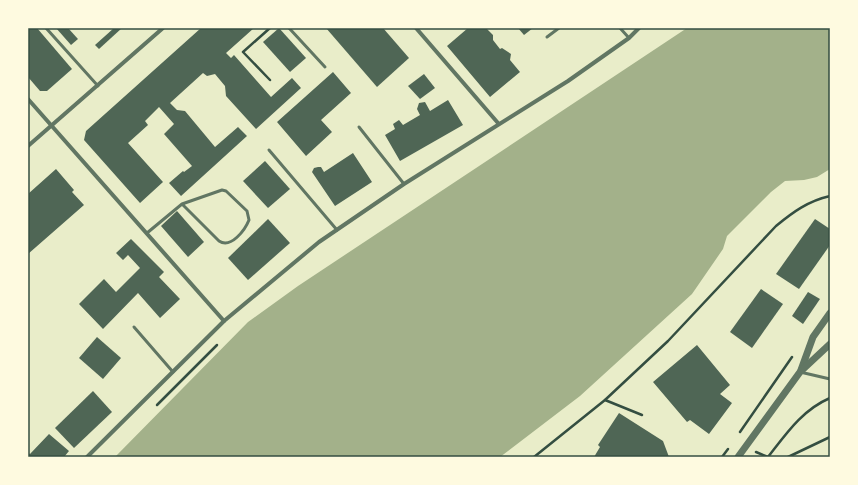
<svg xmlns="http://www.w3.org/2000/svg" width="858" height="485" font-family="'Nunito Sans',sans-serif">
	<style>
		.water { fill: #a3b18a }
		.building { fill: #4f6655 }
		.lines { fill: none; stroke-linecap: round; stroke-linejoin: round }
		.path { stroke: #344e41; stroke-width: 2.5 }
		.service { stroke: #617663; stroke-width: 3 }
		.minor { stroke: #617663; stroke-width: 4 }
		.tertiary { stroke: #617663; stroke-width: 7 }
		.neatline { fill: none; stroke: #344e41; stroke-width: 1.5 }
	</style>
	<rect width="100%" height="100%" fill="#e9edc9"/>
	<polygon class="water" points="687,28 830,28 830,169 817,177 804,180 785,181 771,192 727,236 723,249 692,294 580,396 500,457 115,457 248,322 298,286"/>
	<g class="building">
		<polygon points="28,28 37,28 72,69 47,91 40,91 28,77"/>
		<polygon points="56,28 68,28 78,39 71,45"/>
		<polygon points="114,28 122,28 99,49 95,45"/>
		<polygon points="201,28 254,28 226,53 231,58 234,55 271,97 292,78 301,88 256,129 226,96 225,86 215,74 207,76 203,73 170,103 177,110 185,111 215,147 238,127 247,136 181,196 169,183 183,171 184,172 192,166 164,134 174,124 159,107 145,121 148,125 128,143 163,182 140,203 84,140 86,131"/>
		<polygon points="279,28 306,58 290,72 263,42"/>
		<polygon points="326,28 383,28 409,58 377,87"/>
		<polygon points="468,28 487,29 493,35 493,40 500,49 502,48 511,54 510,60 520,72 490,97 447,46"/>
		<polygon points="518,28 533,28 524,35"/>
		<polygon points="333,72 351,93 321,120 332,132 306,156 277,122"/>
		<polygon points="424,74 435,88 420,99 408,86"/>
		<polygon points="448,100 463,125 400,161 385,135 395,129 393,124 399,120 403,125 420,115 417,109 419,103 425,102 430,111"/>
		<polygon points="353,153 372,182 335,206 312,172 314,168 318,167 321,167 324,172"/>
		<polygon points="265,161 290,189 268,208 243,181"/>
		<polygon points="56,169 74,190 72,192 84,205 28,254 28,194"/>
		<polygon points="177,211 204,242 188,257 161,226"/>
		<polygon points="268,219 290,243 248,280 228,258"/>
		<polygon points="815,219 830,229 830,245 799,289 776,274"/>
		<polygon points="131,239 164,272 159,277 180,299 160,318 138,293 103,329 79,304 104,279 116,292 140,268 128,255 123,260 116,253"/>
		<polygon points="761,289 783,304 752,348 730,332"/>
		<polygon points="808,292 820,299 803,324 792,316"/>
		<polygon points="97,337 121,358 103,379 79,358"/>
		<polygon points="697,345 730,385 720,394 732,403 709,434 690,420 687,422 653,382"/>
		<polygon points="93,391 112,412 74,448 55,428"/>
		<polygon points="619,413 663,441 669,457 594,457 600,447 598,445"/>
		<polygon points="49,434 69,451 64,457 28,457 28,453 30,454"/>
	</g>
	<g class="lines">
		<g class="path">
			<polyline points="270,80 243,52 270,28"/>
			<polyline points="605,400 642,415"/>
			<polyline points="157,405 217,345"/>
			<polyline points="740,432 792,357"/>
			<polyline points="756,452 768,457"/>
			<path d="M534,457L605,400L668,341L776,226C793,212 808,201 830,196"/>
			<polyline points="722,457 728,449"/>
			<path d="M768,457C786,434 802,410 830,398"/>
			<polyline points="788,457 830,437"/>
		</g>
		<g class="service">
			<polyline points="46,28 98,86"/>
			<polyline points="289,28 325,67"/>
			<polyline points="620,28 629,38"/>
			<polyline points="547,37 559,28"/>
			<polyline points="359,127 404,184"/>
			<polyline points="269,150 337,230"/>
			<path d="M147,233L182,204L222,190L226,191L247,211L249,220C245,230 231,249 219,241L182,204"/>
			<polyline points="134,327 173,372"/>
			<polyline points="800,372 830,379"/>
		</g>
		<g class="minor">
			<polyline points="416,28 498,123"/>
			<polyline points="28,99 224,321"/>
			<polyline points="28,146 163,28"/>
			<polyline points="87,457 224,321 319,242 404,184 568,81 629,38 639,28"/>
		</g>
		<g class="tertiary">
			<polyline points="801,370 813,337 830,313"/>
			<polyline points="738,457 800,372 830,344"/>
		</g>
	</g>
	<rect width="858" height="485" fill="none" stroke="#fefae0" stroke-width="58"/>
	<rect x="29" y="29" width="800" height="427" class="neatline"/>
</svg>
